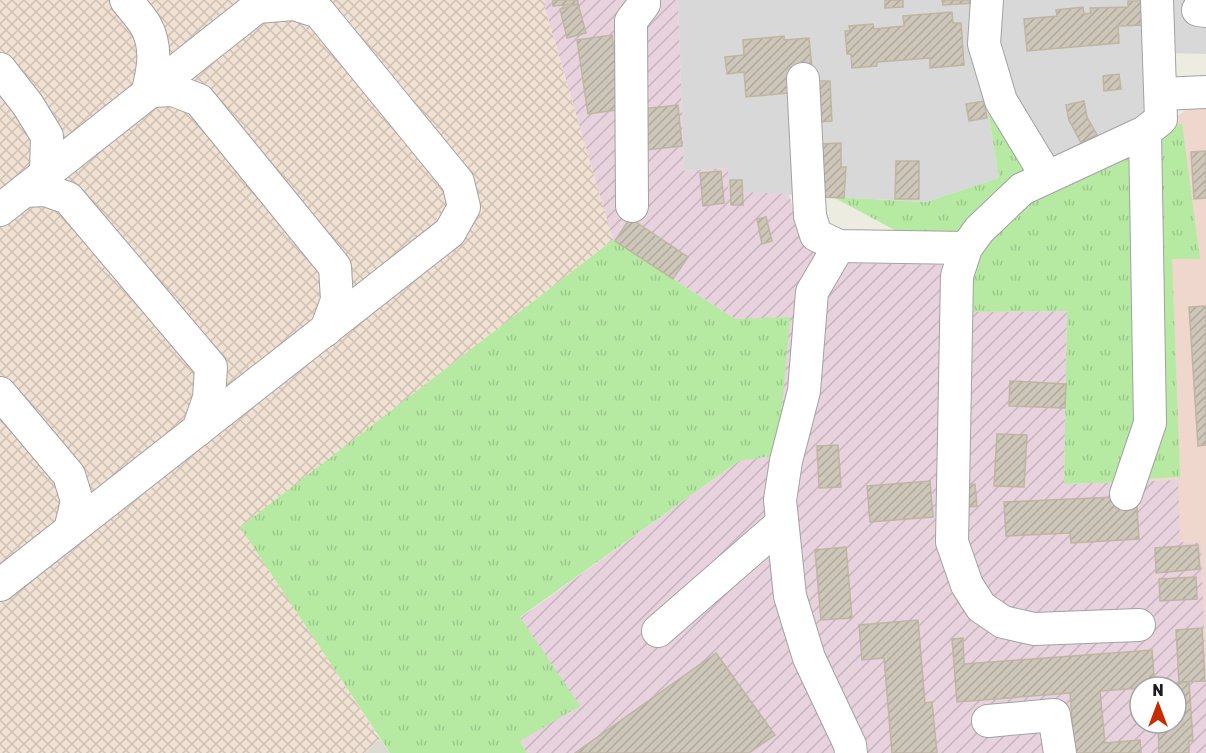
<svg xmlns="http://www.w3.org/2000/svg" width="1206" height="753" font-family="Rubik,sans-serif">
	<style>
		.residential { fill: #d9d8d8 }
		.commercial { fill: #efd7ce }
		.industrial { fill: url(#industrial-furrows); fill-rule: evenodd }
		.military { fill: url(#military-cross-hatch) }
		.airport { fill: #dbdbd2 }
		.grass { fill: url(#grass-tufts) }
		.building { fill: url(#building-hatch); stroke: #bfb5a2; stroke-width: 1.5 }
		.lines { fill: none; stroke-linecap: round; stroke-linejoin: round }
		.minor-casing { stroke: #a2a2a2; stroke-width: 34 }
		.minor { stroke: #fff; stroke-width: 32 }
	</style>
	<defs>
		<pattern id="industrial-furrows" width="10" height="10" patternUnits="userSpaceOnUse" patternTransform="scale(1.5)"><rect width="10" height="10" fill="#e7d2de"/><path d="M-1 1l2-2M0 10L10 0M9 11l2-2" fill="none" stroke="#c6b4be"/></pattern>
		<pattern id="military-cross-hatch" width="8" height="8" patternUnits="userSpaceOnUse" patternTransform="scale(1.5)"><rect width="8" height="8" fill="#f0e1d2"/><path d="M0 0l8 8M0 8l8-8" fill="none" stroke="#cdc0b4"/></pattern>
		<pattern id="grass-tufts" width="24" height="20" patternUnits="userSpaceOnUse" patternTransform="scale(1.5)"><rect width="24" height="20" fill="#b6eaa3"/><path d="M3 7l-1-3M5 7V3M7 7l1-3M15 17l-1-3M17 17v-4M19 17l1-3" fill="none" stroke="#9cc88c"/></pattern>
		<pattern id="building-hatch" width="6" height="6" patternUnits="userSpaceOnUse" patternTransform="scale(1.5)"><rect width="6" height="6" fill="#cdc6b9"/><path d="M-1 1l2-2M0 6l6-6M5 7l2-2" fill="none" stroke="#afaa9e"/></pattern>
	</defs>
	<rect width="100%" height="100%" fill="#edece0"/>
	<g class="residential">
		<polygon points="678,0 975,0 984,86 999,178 926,202 728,191 728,168 684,171"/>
		<polygon points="994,0 1150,0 1151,112 1054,165 1041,162 991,44"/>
		<polygon points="1167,0 1206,0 1206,54 1171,53"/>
	</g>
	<polygon class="commercial" points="1206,107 1206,678 1201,544 1180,543 1137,482 1149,138 1188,108"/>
	<path class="industrial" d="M545,0H678L684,171L728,168V191L789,194L799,231L840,263L966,265L964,312L1067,311L1064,484L1178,480L1180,542L1201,543L1206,678V753H527L520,741V618L739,461L735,319L613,240L545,8ZM1140,687H1176V723H1140Z"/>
	<polygon class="military" points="0,0 545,0 545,9 613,240 241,527 380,739 364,753 0,753"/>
	<polygon class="airport" points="380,739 390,753 364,753"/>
	<g class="grass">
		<polygon points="984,86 1031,175 961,234 915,241 833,197 926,202 999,178"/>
		<polygon points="1182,123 1200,259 1172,259 1180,477 1145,479 1152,137"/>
		<polygon points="1144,146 1145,414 1123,482 1064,484 1067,311 964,312 966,265 1026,194"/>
		<polygon points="613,240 735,319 790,317 778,455 739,461 520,617 580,706 520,741 527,753 390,753 240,527"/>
	</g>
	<g class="building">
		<polygon points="553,0 578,0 578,4 553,6"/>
		<polygon points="885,0 903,0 903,7 885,8"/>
		<polygon points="942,0 973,0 974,3 943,5"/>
		<polygon points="1128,1 1144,1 1145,25 1118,26 1119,43 1027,51 1024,19 1057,16 1056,10 1083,7 1084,14 1091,13 1090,8 1128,7"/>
		<polygon points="578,4 586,33 567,38 560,9"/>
		<polygon points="952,12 953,23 961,23 964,65 930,68 930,58 877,62 877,66 852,68 851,54 847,54 845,31 850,31 849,26 873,24 874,29 904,26 903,16"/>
		<polygon points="612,35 623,109 588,114 577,40"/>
		<polygon points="784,36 784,40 809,38 812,68 799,92 746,97 744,72 727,74 725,57 744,55 743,40"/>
		<polygon points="1119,74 1121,89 1104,91 1103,76"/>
		<polygon points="816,81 830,81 832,121 818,122"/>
		<polygon points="984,101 987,118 969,121 966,104"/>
		<polygon points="1084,101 1087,117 1097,135 1081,143 1069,120 1066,105"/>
		<polygon points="678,105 682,146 646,150 642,109"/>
		<polygon points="841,143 841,167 846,167 844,198 821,197 818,144"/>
		<polygon points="1206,151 1206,198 1194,199 1191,152"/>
		<polygon points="896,161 919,161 919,199 895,199"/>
		<polygon points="721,171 724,203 703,206 700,173"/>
		<polygon points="730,180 742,180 743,205 731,205"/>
		<polygon points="766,217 772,241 762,244 757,219"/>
		<polygon points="630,218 688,257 673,279 615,241"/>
		<polygon points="1206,306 1206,445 1198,446 1189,307"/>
		<polygon points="1010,381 1066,384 1065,408 1009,406"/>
		<polygon points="997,434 1027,435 1024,487 994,486"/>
		<polygon points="838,445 841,487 819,488 817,446"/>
		<polygon points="930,481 933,517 870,522 867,486"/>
		<polygon points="975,484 977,506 961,508 959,486"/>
		<polygon points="1116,497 1116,508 1137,507 1139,539 1071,543 1070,533 1006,536 1004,502"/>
		<polygon points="1198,545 1200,569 1156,573 1155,548"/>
		<polygon points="846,547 852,618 821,620 815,550"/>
		<polygon points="1196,577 1197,599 1160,601 1159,579"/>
		<polygon points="918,620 925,703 932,702 937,753 892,753 884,658 862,660 859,625"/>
		<polygon points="1202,628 1205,681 1179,682 1176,630"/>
		<polygon points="963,638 964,664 1152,650 1155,687 1100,691 1105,743 1140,740 1141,753 1075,753 1070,693 957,702 952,639"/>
		<polygon points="716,653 775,735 749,753 575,753"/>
		<polygon points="1189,682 1193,741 1189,741 1189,753 1159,753 1158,723 1176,723 1176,687 1155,687 1155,684"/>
	</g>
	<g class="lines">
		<g class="minor-casing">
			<g id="minor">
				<path d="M126,0C132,8 141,17 146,26C158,48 153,72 147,94"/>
				<polyline points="987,0 984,44 1001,101 1047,177"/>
				<polyline points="1198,10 1206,11"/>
				<polyline points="0,69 28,105 47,136 46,173"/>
				<polyline points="803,79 810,216 816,235 839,246 966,248"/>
				<polyline points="152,91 173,90 199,100 335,267 337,300 326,330"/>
				<polyline points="1161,94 1206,92"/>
				<polyline points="24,191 45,190 68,198 211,367 209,398 198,430"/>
				<polyline points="632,206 631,21 644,4 644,0"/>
				<polyline points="0,210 257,7 261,0"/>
				<polyline points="839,246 812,292 804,391 786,461 780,500 790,596 809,658 850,745 851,753"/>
				<polyline points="0,393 69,475 77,501 70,530"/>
				<polyline points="1126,494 1150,423 1145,132"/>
				<polyline points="0,585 450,232 464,207 458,182 319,12 294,4 257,7"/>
				<polyline points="1139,625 1034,629 1003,622 981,607 967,585 952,542 957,276 966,248 979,230 1022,189 1145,132 1161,119 1157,0"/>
				<polyline points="658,631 782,523"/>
				<polyline points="988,721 1054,715 1060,753"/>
			</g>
		</g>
		<use href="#minor" class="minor"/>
	</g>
	<g transform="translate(1158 705)"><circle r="28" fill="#ffffff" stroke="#a4a4a4" stroke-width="1.5"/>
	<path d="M0-4.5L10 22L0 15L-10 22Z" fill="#c62c00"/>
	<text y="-9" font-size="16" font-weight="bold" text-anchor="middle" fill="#1b1b1b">N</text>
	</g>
</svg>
